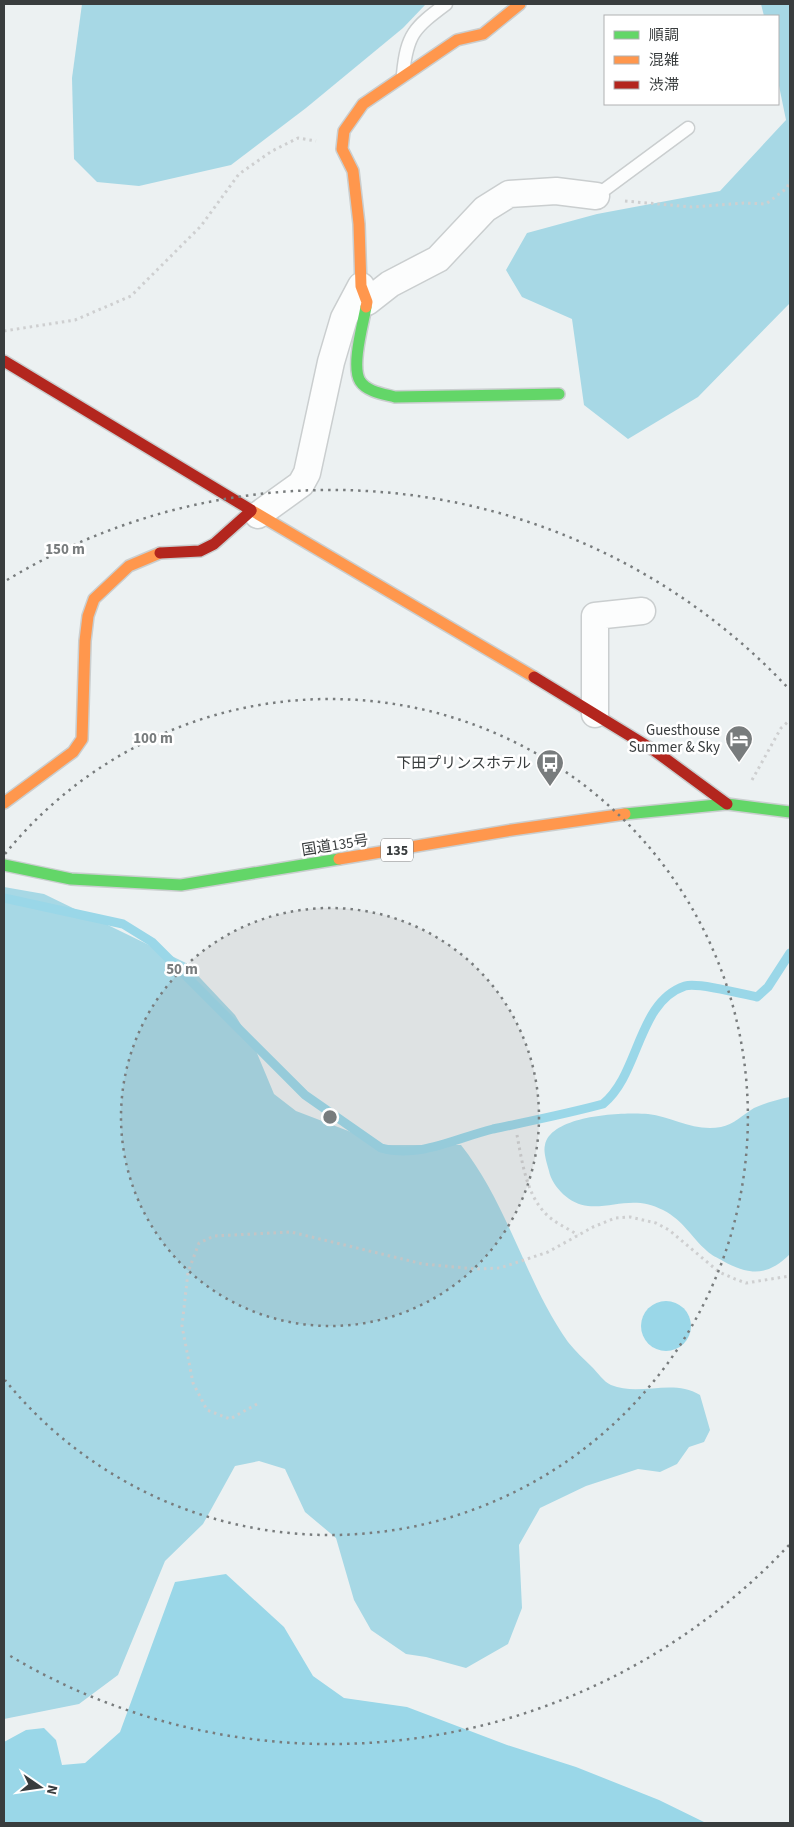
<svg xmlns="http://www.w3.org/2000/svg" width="794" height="1827" font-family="'Source Sans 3','Noto Sans JP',sans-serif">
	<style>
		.forest { fill: #a7d8e5 }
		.water { fill: #9ad7e8 }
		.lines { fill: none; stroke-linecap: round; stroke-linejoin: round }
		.stream { stroke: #9ad7e8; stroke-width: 9 }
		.lane-casing { stroke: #cacecf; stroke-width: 15 }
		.street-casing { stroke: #cacecf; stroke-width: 29 }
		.fast-casing { stroke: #cacecf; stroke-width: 14 }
		.slow-casing { stroke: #cacecf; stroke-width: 14 }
		.jam-casing { stroke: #cacecf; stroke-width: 14 }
		.path { stroke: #cecfd0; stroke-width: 3; stroke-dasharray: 2.5 4; stroke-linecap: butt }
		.lane { stroke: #fcfdfd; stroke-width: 12 }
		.street { stroke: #fcfdfd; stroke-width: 26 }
		.fast { stroke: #63d668; stroke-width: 11 }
		.slow { stroke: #ff974d; stroke-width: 11 }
		.jam { stroke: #b3261e; stroke-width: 11 }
		.ring { fill: none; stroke: #787c7d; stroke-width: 2.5; stroke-dasharray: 2.5 5 }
		.labels { text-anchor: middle; stroke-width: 5; stroke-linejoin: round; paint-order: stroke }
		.shield { fill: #fff; stroke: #747778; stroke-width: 1 }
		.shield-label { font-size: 14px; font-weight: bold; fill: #393d3e }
		.poi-label { font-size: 15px; fill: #393d3e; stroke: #fff; text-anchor: end }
		.street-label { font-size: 15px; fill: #393d3e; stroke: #fff }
		.centre { fill: #787c7d; stroke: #fff; stroke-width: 2.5 }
		.ring-label { font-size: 15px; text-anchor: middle; font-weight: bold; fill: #787c7d; stroke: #fff; stroke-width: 5; stroke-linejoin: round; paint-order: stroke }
	</style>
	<rect width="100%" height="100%" fill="#ecf1f2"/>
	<g class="forest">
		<polygon points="82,4 426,4 403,28 306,108 231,165 139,186 97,182 74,159 72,78"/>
		<polygon points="761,4 790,4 790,303 698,397 628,439 584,405 572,319 522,297 506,270 527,233 597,214 720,191 786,120 778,81 778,16 764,16"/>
		<path d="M4,887L44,894L186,963L235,1015L254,1046L274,1094L296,1111L385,1145H461C508,1204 525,1281 568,1342C575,1351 584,1359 592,1367C597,1372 604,1382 611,1385C640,1397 672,1378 700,1395L710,1430L704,1442L689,1447L677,1464L660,1472L638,1469L586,1486L540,1508L519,1545L522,1608L508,1644L466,1668L426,1657L406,1654L371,1630L354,1600L336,1538L305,1512L285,1469L259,1461L235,1466L203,1524L165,1561L118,1675L79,1704L4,1719Z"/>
		<path d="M790,1097V1254C768,1276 750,1276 723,1261C718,1258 711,1255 707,1251C691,1237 684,1221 663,1210C634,1195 615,1208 588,1206C571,1205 552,1187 549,1171C547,1163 543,1152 545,1145C551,1115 623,1112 648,1114C673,1117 694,1132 721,1127C733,1125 744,1114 754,1108C765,1103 779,1099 790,1097Z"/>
	</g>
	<g class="water">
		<circle cx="666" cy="1326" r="25"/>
		<polygon points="226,1574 284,1627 313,1676 344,1698 407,1707 507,1745 576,1767 659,1800 706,1823 4,1823 4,1742 26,1730 44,1728 56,1740 62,1765 85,1763 120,1732 175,1582"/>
	</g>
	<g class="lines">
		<path class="stream" d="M4,898L123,924L152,942L305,1095L381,1148C419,1159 456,1138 493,1129C530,1121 566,1114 603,1104C640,1074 637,1002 685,986C697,982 743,994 757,997L768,987L790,953"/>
		<g class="lane-casing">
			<g id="lane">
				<path d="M403,74C407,34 414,28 446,4"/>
				<polyline points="596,196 688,128"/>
			</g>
		</g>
		<g class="street-casing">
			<g id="street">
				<polyline points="367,302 390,284 438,259 485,209 509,194 556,191 596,196"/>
				<polyline points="258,515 301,484 307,473 331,362 344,318 361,286"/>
				<polyline points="595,714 595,616 642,611"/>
			</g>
		</g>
		<g class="fast-casing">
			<g id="fast">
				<path d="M366,307C363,324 351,366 360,381C367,392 384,394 395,397L559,394"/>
				<polyline points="625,814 727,804 790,812"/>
				<polyline points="4,865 71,879 181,885 339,859"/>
			</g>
		</g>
		<g class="slow-casing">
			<g id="slow">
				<polyline points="366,307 367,302 361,286 359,224 353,171 342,149 344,131 363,104 457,40 483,34 520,4"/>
				<polyline points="251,510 534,677"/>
				<polyline points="4,803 73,752 82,739 85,641 88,616 94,599 129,566 160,553"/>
				<polyline points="339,859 512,830 625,814"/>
			</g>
		</g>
		<g class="jam-casing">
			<g id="jam">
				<polyline points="4,361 251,510"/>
				<polyline points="160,553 200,551 214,544 251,511"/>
				<polyline points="534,677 655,751 727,804"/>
			</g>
		</g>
		<g class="path">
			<polyline points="625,201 692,207 744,203 766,204 787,188 790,180"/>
			<polyline points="4,331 75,320 131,296 201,226 239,174 272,151 298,138 316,141"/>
			<polyline points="752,780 781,728 790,720"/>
			<path d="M517,1135C522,1161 526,1193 545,1213C553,1222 567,1228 578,1235"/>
			<polyline points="257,1404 230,1419 207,1410 193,1383 182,1326 188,1272 199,1243 214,1236 291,1232 423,1264 475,1269 500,1268 548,1252 593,1227 615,1218 630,1217 656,1223 669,1230 719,1272 735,1279 746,1283 790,1276"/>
		</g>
		<use href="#lane" class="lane"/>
		<use href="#street" class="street"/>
		<use href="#fast" class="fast"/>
		<use href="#slow" class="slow"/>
		<use href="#jam" class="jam"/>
	</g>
	<circle cx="330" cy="1117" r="209" fill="#787c7d" fill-opacity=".12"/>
	<g class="ring">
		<circle cx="330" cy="1117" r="209"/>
		<path d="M5 854A418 418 0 1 1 5 1380"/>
		<path d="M789 1545A627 627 0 0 1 7 1654M7 580A627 627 0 0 1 789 689"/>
	</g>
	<defs>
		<g id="hotel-pin" transform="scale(1.4375)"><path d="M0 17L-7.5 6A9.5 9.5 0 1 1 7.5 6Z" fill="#787c7d" stroke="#fff"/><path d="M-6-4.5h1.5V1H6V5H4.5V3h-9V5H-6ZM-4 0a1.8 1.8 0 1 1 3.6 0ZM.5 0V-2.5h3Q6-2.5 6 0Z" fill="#fff"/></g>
		<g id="bus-pin" transform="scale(1.4375)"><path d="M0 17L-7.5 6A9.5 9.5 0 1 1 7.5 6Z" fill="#787c7d" stroke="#fff"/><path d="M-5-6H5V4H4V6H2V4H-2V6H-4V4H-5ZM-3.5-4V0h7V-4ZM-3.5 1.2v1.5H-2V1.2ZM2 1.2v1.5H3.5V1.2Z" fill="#fff"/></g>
	</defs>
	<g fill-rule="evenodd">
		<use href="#hotel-pin" x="739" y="739"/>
		<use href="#bus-pin" x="550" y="763"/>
	</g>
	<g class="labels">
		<rect class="shield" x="381" y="838.5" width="32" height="23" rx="4"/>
		<g class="shield-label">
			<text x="397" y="855">135</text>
		</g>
		<g class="poi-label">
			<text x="720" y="735">Guesthouse<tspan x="720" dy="17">Summer &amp; Sky</tspan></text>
			<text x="531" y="768">下田プリンスホテル</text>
		</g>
		<g class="street-label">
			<text transform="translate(335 845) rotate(-9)" y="5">国道135号</text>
		</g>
	</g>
	<circle cx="330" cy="1117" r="8" class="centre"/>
	<g class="ring-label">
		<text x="65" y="554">150 m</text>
		<text x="153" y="743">100 m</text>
		<text x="182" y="974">50 m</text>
	</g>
	<rect width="794" height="1827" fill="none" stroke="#393d3e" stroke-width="10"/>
	<rect x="604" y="15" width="175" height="90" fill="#ffffff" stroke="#b0b1b2"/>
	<rect x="614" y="31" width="25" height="8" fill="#63d668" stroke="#b0b1b2"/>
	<text x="649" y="40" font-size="15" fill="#393d3e">順調</text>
	<rect x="614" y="56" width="25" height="8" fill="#ff974d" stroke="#b0b1b2"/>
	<text x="649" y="65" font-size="15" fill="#393d3e">混雑</text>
	<rect x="614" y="81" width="25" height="8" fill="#b3261e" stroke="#b0b1b2"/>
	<text x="649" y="90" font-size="15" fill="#393d3e">渋滞</text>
	<g transform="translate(40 1787) rotate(103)" stroke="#ffffff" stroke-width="4" paint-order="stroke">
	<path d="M0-4L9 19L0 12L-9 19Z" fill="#393d3e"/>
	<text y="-8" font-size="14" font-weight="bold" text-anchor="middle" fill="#393d3e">N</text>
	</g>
</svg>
